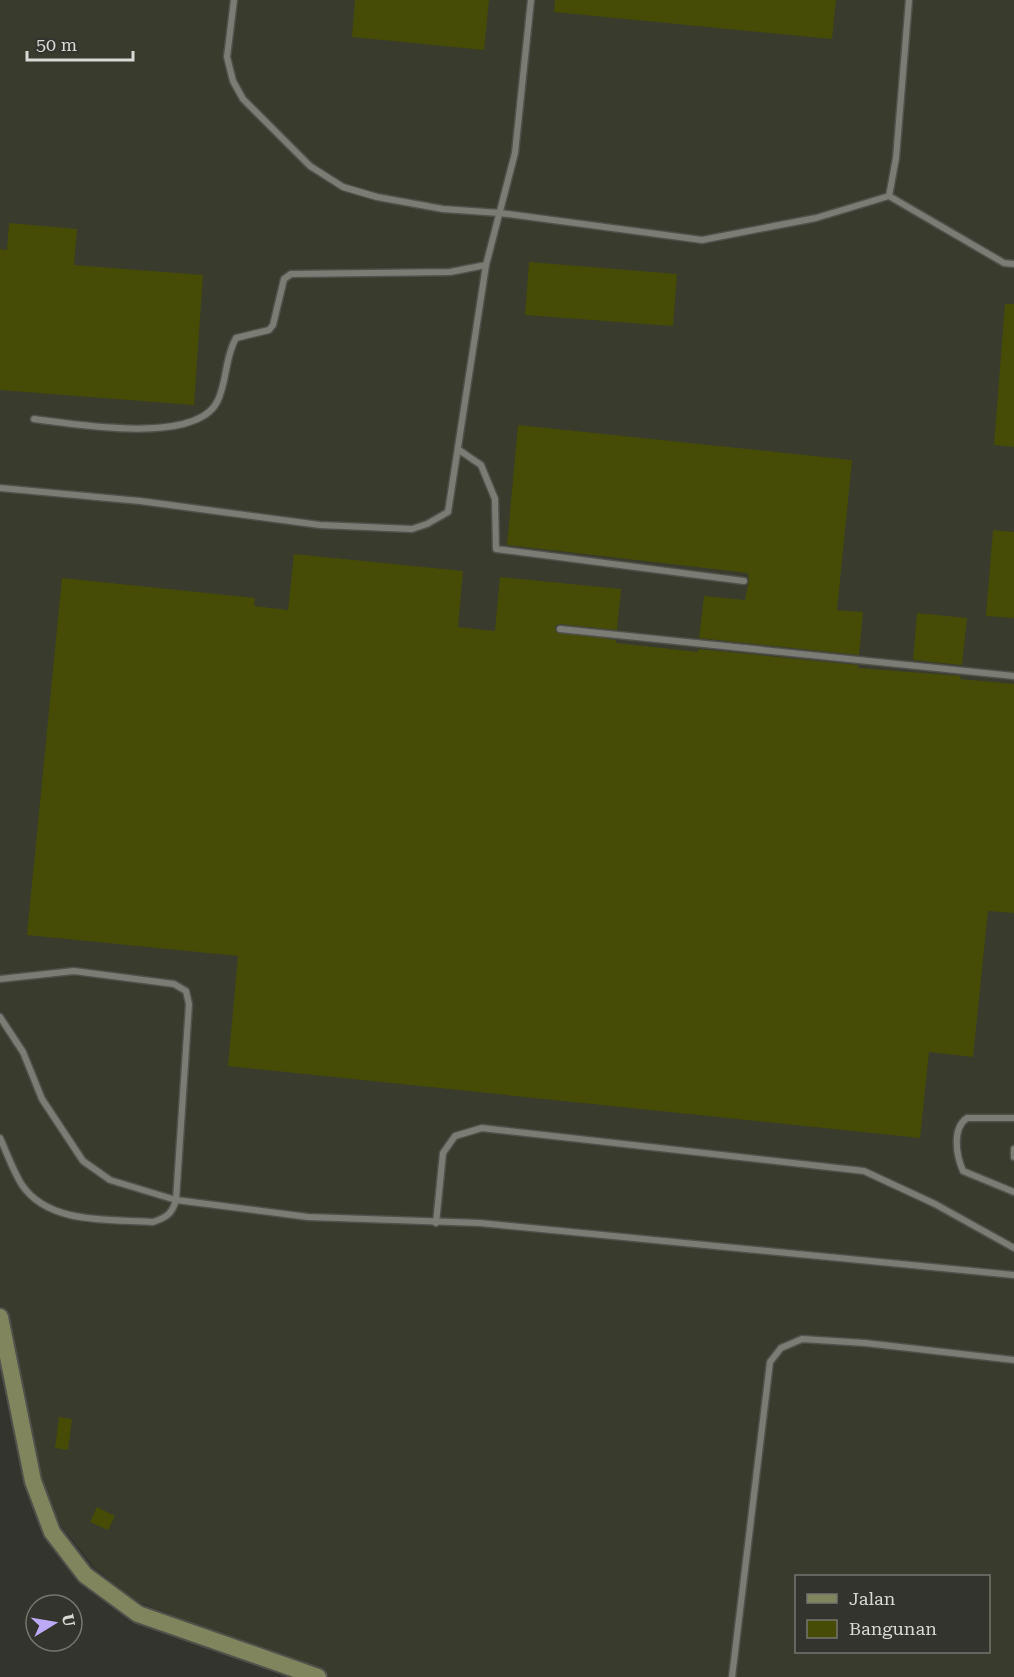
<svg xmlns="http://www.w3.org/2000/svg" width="1014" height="1677" font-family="'Roboto Serif',serif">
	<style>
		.built { fill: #393b2d; fill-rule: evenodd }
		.building { fill: #464c06 }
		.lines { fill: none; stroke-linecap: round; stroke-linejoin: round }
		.service-casing { stroke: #50514a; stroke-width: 9 }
		.secondary-casing { stroke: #50514a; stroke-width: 20 }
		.service { stroke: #7b7d75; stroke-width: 6 }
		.secondary { stroke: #80855e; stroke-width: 16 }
	</style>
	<rect width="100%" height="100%" fill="#33342d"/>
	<path class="built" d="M0,0H1014V1677H326L134,1600L95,1568L62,1527L37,1478L0,1313ZM796,1576H988V1652H796Z"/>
	<g class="building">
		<polygon points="355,0 489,0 484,50 352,37"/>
		<polygon points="555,0 836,0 832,39 554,12"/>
		<polygon points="9,223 77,229 74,265 203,275 194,405 0,390 0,249 7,250"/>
		<polygon points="529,262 677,274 673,326 525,315"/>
		<polygon points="1005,304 1014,304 1014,447 994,445"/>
		<polygon points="518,425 852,460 837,610 863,612 859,655 699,638 704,596 745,600 749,581 748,573 507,545"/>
		<polygon points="993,530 1014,532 1014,618 986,616"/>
		<polygon points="294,554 463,571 458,627 495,631 500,577 621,589 617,630 560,624 555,626 556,632 616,640 616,643 698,652 698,649 858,665 858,668 961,676 960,679 1014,684 1014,913 988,911 973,1057 929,1052 920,1138 228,1066 238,956 27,935 62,578 255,598 254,606 288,610"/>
		<polygon points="917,613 967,618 962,665 913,660"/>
		<polygon points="59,1417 72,1419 68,1450 55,1448"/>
		<polygon points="97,1507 115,1516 108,1530 90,1522"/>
	</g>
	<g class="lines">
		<g class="service-casing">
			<g id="service">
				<polyline points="234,0 227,57 233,81 243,99 310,166 343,187 377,197 443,209 500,213 702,240 816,218 889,196 896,158 909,0"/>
				<polyline points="889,196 1004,263 1014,264"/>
				<path d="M34,419C74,424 198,446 218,400C227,381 225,357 236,338L269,330L273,325L284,279L291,274L450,272L486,265L515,153L531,0"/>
				<polyline points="459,450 481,465 495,499 496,549 744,581"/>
				<polyline points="0,488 140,501 320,525 412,529 427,524 448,512 486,265"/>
				<polyline points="560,629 1014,676"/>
				<path d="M0,979L74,971L174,984L186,991L189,1004L176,1200C172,1214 167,1217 153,1222C111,1219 49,1225 22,1185C13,1171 7,1153 0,1138"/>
				<polyline points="0,1017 23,1052 42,1099 83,1161 110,1180 176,1200 308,1217 480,1223 1014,1275"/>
				<path d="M1014,1118H967C952,1128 956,1155 963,1171L1014,1192"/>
				<polyline points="1014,1149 1014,1157"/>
				<polyline points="436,1223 443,1153 455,1136 482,1128 864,1171 935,1204 1014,1248"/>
				<polyline points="732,1677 770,1362 781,1348 802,1339 865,1343 1014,1360"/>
			</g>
		</g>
		<g class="secondary-casing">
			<polyline id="secondary" points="0,1317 33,1481 52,1532 85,1575 138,1614 318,1677"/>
		</g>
		<use href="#service" class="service"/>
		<use href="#secondary" class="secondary"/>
	</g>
	<rect x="795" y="1575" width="195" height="78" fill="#33342d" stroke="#757670" stroke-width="1.5"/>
	<rect x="807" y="1594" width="30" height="9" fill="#80855e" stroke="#757670" stroke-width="1.5"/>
	<text x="849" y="1605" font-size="18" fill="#d8d9d4">Jalan</text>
	<rect x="807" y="1620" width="30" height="18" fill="#464c06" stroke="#757670" stroke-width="1.5"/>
	<text x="849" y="1635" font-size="18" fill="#d8d9d4">Bangunan</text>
	<g transform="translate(54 1623) rotate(79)"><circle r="28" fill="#33342d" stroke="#757670" stroke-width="1.5"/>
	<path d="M0-4.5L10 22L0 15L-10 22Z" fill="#bcaaf6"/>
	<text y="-9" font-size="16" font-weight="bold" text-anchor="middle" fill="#d8d9d4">U</text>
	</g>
	<path d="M27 51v9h106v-9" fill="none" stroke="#d8d9d4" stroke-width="3"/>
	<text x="36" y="51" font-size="18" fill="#d8d9d4" stroke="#33342d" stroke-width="4.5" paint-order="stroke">50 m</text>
</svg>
